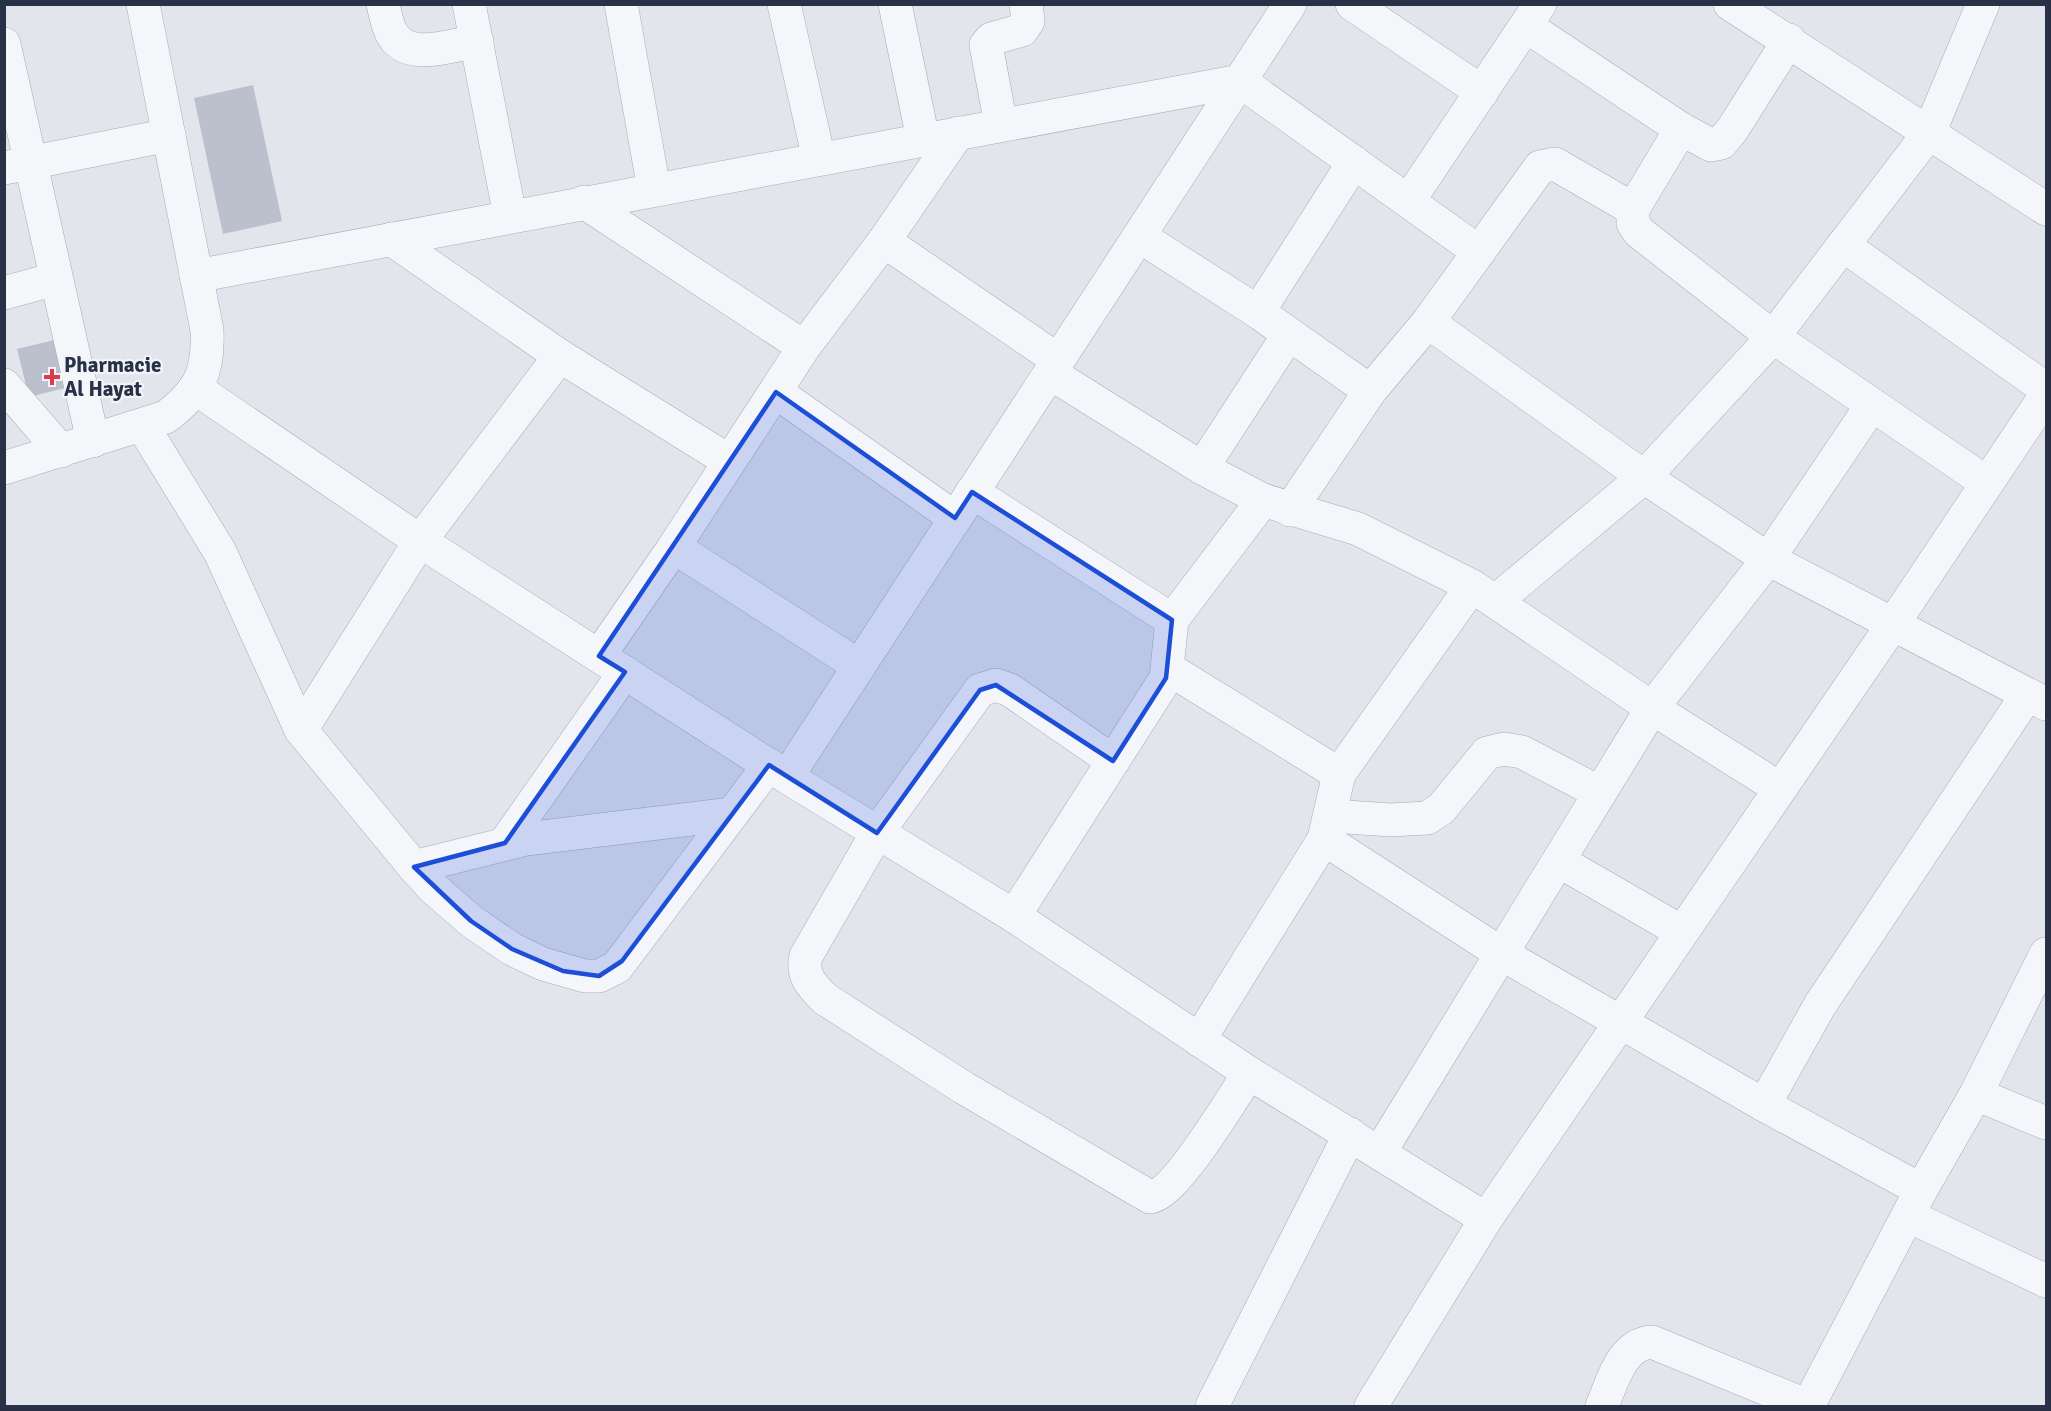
<svg xmlns="http://www.w3.org/2000/svg" width="2051" height="1411" font-family="Signika,sans-serif">
	<style>
		.building { fill: #bbc0cc }
		.lines { fill: none; stroke-linecap: round; stroke-linejoin: round }
		.minor-casing { stroke: #a6abb7; stroke-width: 34 }
		.minor { stroke: #f5f6f9; stroke-width: 33 }
		.marked { fill: #1d4ed8; fill-opacity: 0.2; stroke: #1d4ed8; stroke-width: 4.5; stroke-linejoin: round }
		.poi-dot { fill: #de3a47; stroke: #f2f4f9; stroke-width: 2 }
		.labels { text-anchor: middle; stroke-width: 4.5; stroke-linejoin: round; paint-order: stroke }
		.poi-label { font-size: 21px; font-weight: bold; fill: #283146; stroke: #f2f4f9; text-anchor: start }
	</style>
	<rect width="100%" height="100%" fill="#e2e5ec"/>
	<g class="building">
		<polygon points="253,85 282,221 223,234 194,98"/>
		<polygon points="54,340 65,388 29,397 17,349"/>
	</g>
	<g class="lines">
		<g class="minor-casing">
			<g id="minor">
				<path d="M383,4C385,13 387,24 391,32C406,63 451,45 477,41"/>
				<polyline points="469,4 510,216"/>
				<polyline points="621,4 654,189"/>
				<polyline points="784,4 819,159"/>
				<polyline points="895,4 923,139"/>
				<polyline points="1352,4 1482,92"/>
				<polyline points="1730,4 2046,209"/>
				<polyline points="1526,26 1681,129 1711,145 1721,143 1732,130 1789,40"/>
				<polyline points="4,44 93,441"/>
				<polyline points="1001,125 986,45 991,39 1022,30 1028,21 1026,4"/>
				<polyline points="1681,129 1633,209 1633,223 1639,232 1773,337 1987,483"/>
				<polyline points="4,168 169,135"/>
				<polyline points="1409,200 1540,4"/>
				<polyline points="584,202 804,347"/>
				<polyline points="1139,236 1258,312 1370,391"/>
				<polyline points="391,239 560,356 729,461"/>
				<polyline points="884,241 1058,360"/>
				<polyline points="1843,245 2046,389"/>
				<polyline points="196,276 1240,81 1479,252"/>
				<polyline points="4,293 55,279"/>
				<polyline points="1258,312 1354,162"/>
				<polyline points="1428,322 1644,477 1768,559 2046,704"/>
				<polyline points="1050,373 1202,468 1263,500 1358,529 1472,586 1652,708 1779,788"/>
				<polyline points="4,385 61,451"/>
				<polyline points="195,388 420,541 787,777 1014,916 1249,1073 1486,1219"/>
				<polyline points="776,392 955,518"/>
				<polyline points="142,425 220,552 301,730 414,867 432,887 471,921 512,949 543,964 585,976 599,976 617,967 769,765"/>
				<path d="M4,468L166,417C200,391 209,372 207,330L143,4"/>
				<polyline points="1202,468 1289,334"/>
				<polyline points="972,492 1172,620"/>
				<polyline points="1290,510 1370,391 1428,322 1540,167 1555,164 1633,209"/>
				<polyline points="674,547 859,666"/>
				<polyline points="1497,600 1644,477 1773,337 1929,133 1983,4"/>
				<polyline points="599,656 674,547 804,347 884,241 958,133"/>
				<polyline points="1169,669 1339,774"/>
				<polyline points="301,730 420,541 560,356"/>
				<path d="M1113,761L1010,690L996,685L980,690L877,833L806,956C801,975 812,986 825,999L964,1088L1150,1197C1176,1194 1233,1097 1249,1073"/>
				<polyline points="787,777 1290,4"/>
				<polyline points="1331,816 1391,820 1427,818 1441,809 1487,753 1504,749 1522,752 1600,793"/>
				<polyline points="1324,839 1502,954 1764,1105 1921,1190"/>
				<polyline points="505,843 625,672"/>
				<polyline points="1559,861 1682,932"/>
				<polyline points="414,867 526,839 732,814"/>
				<polyline points="1014,916 1166,678 1172,620 1263,500"/>
				<polyline points="1199,1040 1324,839 1339,774 1472,586"/>
				<polyline points="1976,1094 2046,1123"/>
				<polyline points="1764,1105 1820,1005 2027,695"/>
				<polyline points="1380,1152 1652,708 1768,559 1872,405"/>
				<polyline points="1909,1216 2046,1281"/>
				<polyline points="1212,1406 1350,1134"/>
				<polyline points="1371,1406 1486,1219 1893,624 2046,395"/>
				<path d="M1602,1406C1612,1383 1621,1344 1652,1342L1808,1406"/>
				<polyline points="1808,1406 1921,1190 1976,1094 2046,954"/>
			</g>
		</g>
		<use href="#minor" class="minor"/>
	</g>
	<path class="marked" d="M776,392L955,518L972,492L1172,620L1166,678L1113,761L996,685L980,690L877,833L769,765L622,961L599,976L563,971L512,949L471,921L414,867L505,843L625,672L599,656Z"/>
	<path class="poi-dot" d="M49 368h6v6h6v6h-6v6h-6v-6h-6v-6h6z"/>
	<g class="labels">
		<g class="poi-label">
			<text x="64" y="372">Pharmacie<tspan x="64" dy="24">Al Hayat</tspan></text>
		</g>
	</g>
	<rect width="2051" height="1411" fill="none" stroke="#283146" stroke-width="12"/>
</svg>
